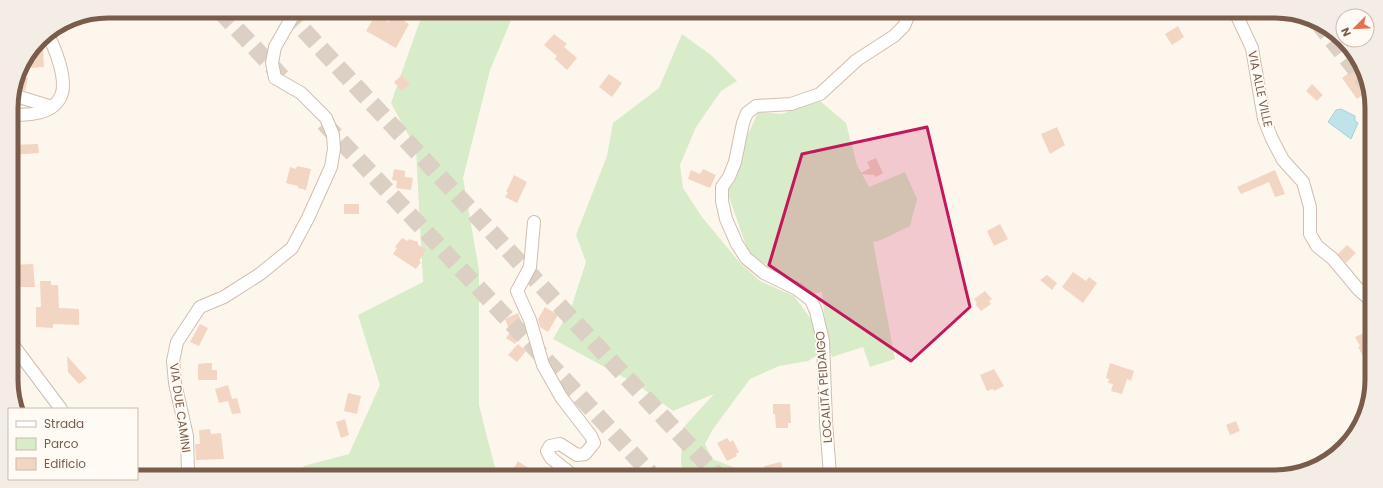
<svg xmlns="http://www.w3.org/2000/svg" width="1383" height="488" font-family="Poppins,sans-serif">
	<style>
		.green { fill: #d8ecc9 }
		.water { fill: #bfe3e8; stroke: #a5d3da }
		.building { fill: #f3d5c3 }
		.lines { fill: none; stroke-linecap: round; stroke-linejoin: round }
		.major-tunnel { stroke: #dcd0c4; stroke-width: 15; stroke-dasharray: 15 8; stroke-linecap: butt }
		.highway-tunnel { stroke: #dcd0c4; stroke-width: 17; stroke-dasharray: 17 8; stroke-linecap: butt }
		.minor-casing { stroke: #d1beb0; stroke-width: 14 }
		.minor { stroke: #fff; stroke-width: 12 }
		.marked { fill: #c2185b; fill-opacity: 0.2; stroke: #c2185b; stroke-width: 3; stroke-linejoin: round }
		.labels { text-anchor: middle; stroke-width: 3.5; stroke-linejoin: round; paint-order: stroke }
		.street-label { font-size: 12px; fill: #7a5c4d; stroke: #fffaf3 }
		.rim { fill: none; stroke: #7a5c4d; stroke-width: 5 }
	</style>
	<rect width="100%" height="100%" fill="#fdf6ec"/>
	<g class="green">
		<polygon points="423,12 514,13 490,70 463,178 479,270 479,405 489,445 497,474 297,473 304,466 349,454 380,385 358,315 423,282 416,149 391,103"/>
		<polygon points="682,34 711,55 737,81 721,91 696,127 680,165 683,188 702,217 740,263 760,281 794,296 814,323 818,355 808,361 779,366 750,379 713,429 705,444 712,459 733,467 742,475 682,474 681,458 683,428 714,394 673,411 638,385 553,339 571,308 586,262 576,235 607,156 613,123 659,88"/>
		<polygon points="819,100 846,123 857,165 869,187 905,172 917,199 910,226 881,240 873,242 895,359 870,367 863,347 832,357 827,340 822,292 813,294 795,282 749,254 727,191 736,179 747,137 758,112 782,114"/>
	</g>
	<polygon class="water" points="1341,109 1355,116 1355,121 1358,123 1351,139 1328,122 1336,110"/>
	<g class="building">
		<polygon points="376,14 389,22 393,14 409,24 396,48 366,31"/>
		<polygon points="1178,26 1184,37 1172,45 1165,34"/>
		<polygon points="554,34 567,44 564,47 577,58 567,70 555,59 557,56 544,45"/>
		<polygon points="37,44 43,50 44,67 29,68 28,56"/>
		<polygon points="1358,66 1369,90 1357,99 1342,78"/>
		<polygon points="609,74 622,83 612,97 599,87"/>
		<polygon points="18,75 28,78 25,91 15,88"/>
		<polygon points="402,75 410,84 402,91 394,82"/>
		<polygon points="1312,84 1323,95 1317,101 1306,91"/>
		<polygon points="1057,127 1065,145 1050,154 1041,134"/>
		<polygon points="38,144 39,153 12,155 11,145"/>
		<polygon points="876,158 883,173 876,177 874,175 859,174 870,168 867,162"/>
		<polygon points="297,166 311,169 306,190 298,188 298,186 286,183 290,167 296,169"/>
		<polygon points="394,169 405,171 405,177 413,178 411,190 396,188 397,181 392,180"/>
		<polygon points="703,169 716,175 710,188 688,179 691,170 700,174"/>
		<polygon points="1275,170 1285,194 1275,197 1269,182 1241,194 1237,187"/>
		<polygon points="514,175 527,182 517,203 505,197 508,192 506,192"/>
		<rect x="344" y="204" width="15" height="10"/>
		<polygon points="1000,224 1008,239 994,246 987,231"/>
		<polygon points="402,238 408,241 409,239 418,242 418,245 426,250 419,261 421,262 416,269 393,254 397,248 395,247"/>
		<polygon points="1347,245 1356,253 1346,263 1338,254"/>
		<polygon points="33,264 35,287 19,287 18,275 12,275 12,265"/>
		<polygon points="1073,272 1086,281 1089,277 1097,283 1083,303 1062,287"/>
		<polygon points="1047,275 1057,283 1052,290 1040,280"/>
		<polygon points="40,281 51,281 51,285 58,285 59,308 79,309 79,325 53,324 53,328 36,327 36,307 41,307"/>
		<polygon points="985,291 992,299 989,301 991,304 981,311 975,304 977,303 974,299"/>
		<polygon points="545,307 558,315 548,332 540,327 538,319"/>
		<polygon points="518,313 524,328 517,331 519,337 515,344 506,338 510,332 505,319"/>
		<polygon points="200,324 208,328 199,346 190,342"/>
		<polygon points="1368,331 1368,365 1358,347 1360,346 1355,337"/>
		<polygon points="518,344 526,351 517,362 508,355"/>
		<polygon points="67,356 87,378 79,384 68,372"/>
		<polygon points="207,363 212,363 212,370 217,370 217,380 198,380 198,364"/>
		<polygon points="1110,363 1134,371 1131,381 1127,379 1122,394 1111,391 1113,384 1108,383 1109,379 1106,378"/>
		<polygon points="994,369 1004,386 994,391 993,389 987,391 980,375"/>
		<polygon points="228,385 232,399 237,398 241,413 232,414 228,401 219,403 215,389"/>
		<polygon points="348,393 361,396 357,414 344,411"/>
		<polygon points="773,404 790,404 791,423 788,423 788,428 776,428 775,414 773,414"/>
		<polygon points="345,419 349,435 341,438 336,422"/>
		<polygon points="1236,421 1240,431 1230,435 1226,425"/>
		<polygon points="210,429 211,434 221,433 224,459 196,460 195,444 200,444 199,430"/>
		<polygon points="727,438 730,442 733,440 739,452 736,454 737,456 727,461 717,443"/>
		<polygon points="518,461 537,474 510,474"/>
		<polygon points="781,462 784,475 766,475 764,466"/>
	</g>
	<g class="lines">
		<polyline class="major-tunnel" points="1317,23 1365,83"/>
		<g class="highway-tunnel">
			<polyline points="220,11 282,77"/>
			<polyline points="287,12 717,475"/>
			<polyline points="324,123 574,390 651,474"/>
		</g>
		<g class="minor-casing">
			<g id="minor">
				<polyline points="1237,16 1252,48 1264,119 1272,139 1283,160 1303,182 1310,207 1310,234 1317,246 1333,259 1358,289 1368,298"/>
				<polyline points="13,95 52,107"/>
				<path d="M11,114C28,116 53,114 61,96C68,80 55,48 47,33"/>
				<polyline points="534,222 530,267 517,291 530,320 543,365 561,397 591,436 594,443 585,454 577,455 560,444 550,446 547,451 551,458 571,474"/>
				<polyline points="13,345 61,409"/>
				<polyline points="188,472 187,436 175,383 173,361 177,342 200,307 224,297 260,274 292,248 308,218 331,167 334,149 333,135 326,118 301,93 275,78 272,63 275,47 295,12"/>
				<polyline points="830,475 826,422 823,341 816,311 811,300 797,289 764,273 746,258 737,244 726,219 722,201 722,187 729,177 735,162 743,123 747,113 756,106 791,104 820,94 857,60 894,36 904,26 909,14"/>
			</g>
		</g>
		<use href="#minor" class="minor"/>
	</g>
	<path class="marked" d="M927,127L970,307L911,361L769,265L802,154Z"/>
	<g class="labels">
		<g class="street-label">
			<text transform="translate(1260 89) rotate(78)" y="4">VIA ALLE VILLE</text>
			<text transform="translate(824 387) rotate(-94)" y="4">LOCALITÀ PEIDAIGO</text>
			<text transform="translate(180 408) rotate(82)" y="4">VIA DUE CAMINI</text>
		</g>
	</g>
	<path d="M0 0H1383V488H0ZM108 18H1275A90 90 0 0 1 1365 108V380A90 90 0 0 1 1275 470H108A90 90 0 0 1 18 380V108A90 90 0 0 1 108 18Z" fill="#f4ede6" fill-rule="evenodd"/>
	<path class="rim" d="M108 18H1275A90 90 0 0 1 1365 108V380A90 90 0 0 1 1275 470H108A90 90 0 0 1 18 380V108A90 90 0 0 1 108 18Z"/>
	<rect x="8" y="408" width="130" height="72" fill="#fffaf3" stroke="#cabbb1"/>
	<rect x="16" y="421" width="20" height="6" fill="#ffffff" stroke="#cabbb1"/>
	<text x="44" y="428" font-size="12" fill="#7a5c4d">Strada</text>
	<rect x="16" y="438" width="20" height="12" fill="#d8ecc9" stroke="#cabbb1"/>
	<text x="44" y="448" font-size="12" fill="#7a5c4d">Parco</text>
	<rect x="16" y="458" width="20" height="12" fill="#f3d5c3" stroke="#cabbb1"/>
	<text x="44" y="468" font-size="12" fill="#7a5c4d">Edificio</text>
	<g transform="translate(1355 28) rotate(246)"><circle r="19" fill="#fffaf3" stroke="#cabbb1"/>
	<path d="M0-3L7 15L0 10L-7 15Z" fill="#e76f51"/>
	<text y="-6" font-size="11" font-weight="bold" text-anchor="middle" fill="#7a5c4d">N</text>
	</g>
</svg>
